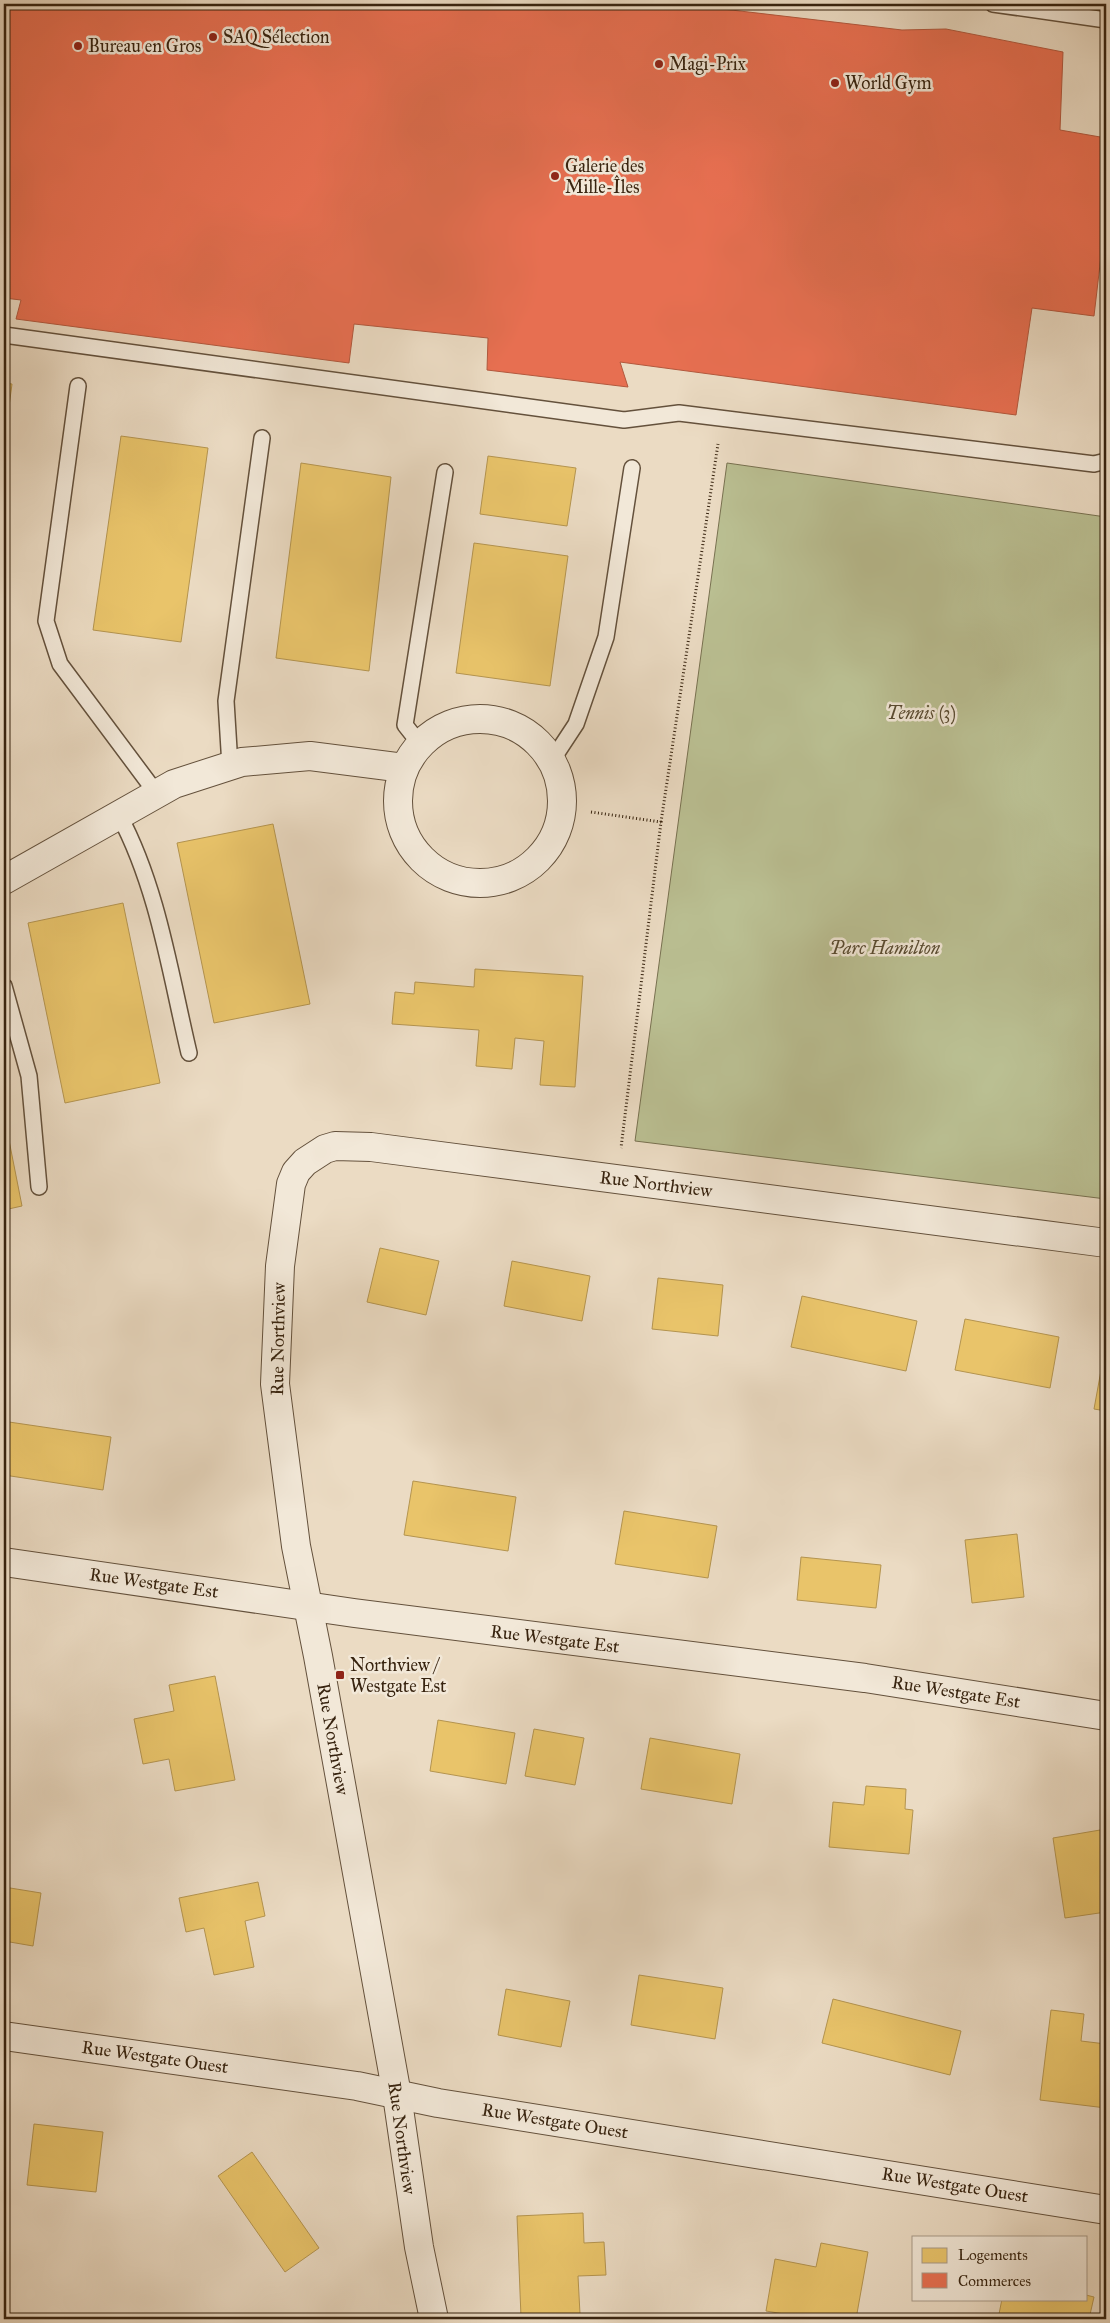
<svg xmlns="http://www.w3.org/2000/svg" width="1110" height="2323" font-family="'IM FELL Great Primer',serif">
	<style>
		.green { fill: #babf92; stroke: #787150 }
		.homes { fill: #e9c46a; stroke: #b4944f }
		.shops { fill: #e76f51; stroke: #b2583d }
		.lines { fill: none; stroke-linecap: round; stroke-linejoin: round }
		.lane-casing { stroke: #64513c; stroke-width: 18 }
		.street-casing { stroke: #64513c; stroke-width: 30 }
		.path { stroke: #37230f; stroke-width: 3; stroke-dasharray: 1 2.5; stroke-linecap: butt }
		.lane { stroke: #f2e8d8; stroke-width: 15 }
		.street { stroke: #f2e8d8; stroke-width: 28 }
		.poi-dot { fill: #8f2418; stroke: #f2e8d8; stroke-width: 2 }
		.labels { text-anchor: middle; stroke-width: 5; stroke-linejoin: round; paint-order: stroke }
		.poi-label { font-size: 18px; fill: #37230f; stroke: #f2e8d8; text-anchor: start }
		.park-label { font-size: 18px; font-style: italic; fill: #584a30; stroke: #f2e8d8 }
		.street-label { font-size: 18px; fill: #37230f; stroke: #f2e8d8 }
	</style>
	<rect width="100%" height="100%" fill="#ebdbc3"/>
	<filter id="stains"><feTurbulence type="fractalNoise" baseFrequency=".004" numOctaves="4"/><feColorMatrix values="0 0 0 0 .2 0 0 0 0 .09 0 0 0 0 .02 0 0 0 .5 -.17"/></filter>
	<radialGradient id="worn" r=".72"><stop offset=".6" stop-color="#630" stop-opacity="0"/><stop offset="1" stop-color="#630" stop-opacity=".3"/></radialGradient>
	<polygon class="green" points="727,463 1106,517 1106,1199 635,1141"/>
	<g class="homes">
		<polygon points="4,383 12,384 4,444"/>
		<polygon points="121,436 208,448 181,642 93,630"/>
		<polygon points="488,456 576,468 567,526 480,514"/>
		<polygon points="301,463 391,477 369,671 276,658"/>
		<polygon points="474,543 568,556 550,686 456,673"/>
		<polygon points="273,824 310,1004 214,1023 177,843"/>
		<polygon points="123,903 160,1083 65,1103 28,923"/>
		<polygon points="475,969 583,976 575,1087 540,1085 544,1041 515,1038 512,1069 476,1066 479,1030 392,1024 395,992 414,994 415,982 474,987"/>
		<polygon points="4,1115 22,1206 4,1210"/>
		<polygon points="380,1248 439,1261 426,1315 367,1302"/>
		<polygon points="512,1261 590,1276 582,1321 504,1306"/>
		<polygon points="658,1278 723,1285 718,1336 652,1329"/>
		<polygon points="802,1296 917,1321 906,1371 791,1347"/>
		<polygon points="965,1319 1059,1337 1050,1388 955,1370"/>
		<polygon points="1106,1343 1106,1411 1094,1409"/>
		<polygon points="9,1422 111,1437 103,1490 4,1475"/>
		<polygon points="413,1481 516,1497 508,1551 404,1535"/>
		<polygon points="624,1511 717,1526 708,1578 615,1564"/>
		<polygon points="1017,1534 1024,1597 972,1603 965,1540"/>
		<polygon points="801,1557 881,1565 876,1608 797,1600"/>
		<polygon points="215,1676 235,1780 175,1791 169,1759 143,1764 134,1719 174,1711 169,1685"/>
		<polygon points="438,1720 515,1733 506,1784 430,1771"/>
		<polygon points="534,1729 584,1738 575,1785 525,1776"/>
		<polygon points="650,1738 740,1754 732,1804 641,1789"/>
		<polygon points="866,1786 906,1789 905,1809 913,1810 909,1854 829,1847 833,1802 864,1805"/>
		<polygon points="1106,1829 1106,1912 1065,1918 1053,1838"/>
		<polygon points="258,1882 265,1916 245,1921 254,1967 214,1975 204,1928 186,1932 179,1898"/>
		<polygon points="4,1887 41,1893 33,1946 4,1941"/>
		<polygon points="639,1975 723,1988 715,2039 631,2025"/>
		<polygon points="506,1989 570,2001 561,2047 498,2035"/>
		<polygon points="833,1999 961,2031 950,2075 822,2043"/>
		<polygon points="1051,2010 1084,2014 1081,2041 1106,2044 1106,2108 1040,2100"/>
		<polygon points="34,2124 103,2132 96,2192 27,2185"/>
		<polygon points="252,2152 319,2248 285,2272 218,2176"/>
		<polygon points="583,2213 584,2243 604,2242 606,2275 578,2276 580,2314 521,2317 517,2216"/>
		<polygon points="821,2243 868,2252 856,2319 814,2319 766,2311 775,2259 816,2267"/>
		<polygon points="1086,2295 1094,2297 1089,2319 998,2319 1002,2299 1086,2299"/>
	</g>
	<polygon class="shops" points="4,4 680,4 902,30 946,29 1063,52 1060,130 1106,138 1106,213 1094,316 1032,308 1016,415 620,362 628,387 487,370 488,338 354,324 349,363 16,319 21,300 4,298"/>
	<g class="lines">
		<g class="lane-casing">
			<g id="lane">
				<polyline points="993,4 1106,20"/>
				<polyline points="4,335 624,420 679,413 1094,464 1106,461"/>
				<polyline points="78,386 46,621 60,664 157,794"/>
				<polyline points="420,744 405,725 445,472"/>
				<polyline points="551,762 576,724 606,637 632,468"/>
				<polyline points="230,766 226,701 262,438"/>
				<path d="M119,815C158,888 170,973 189,1053"/>
				<polyline points="4,986 29,1076 39,1187"/>
			</g>
		</g>
		<g class="street-casing">
			<g id="street">
				<circle cx="480" cy="801" r="82"/>
				<polyline points="4,880 174,784 242,762 310,756 404,768"/>
				<polyline points="4,1562 354,1613 865,1678 1106,1716"/>
				<polyline points="4,2036 357,2086 438,2103 1106,2210"/>
				<polyline points="434,2319 419,2247 397,2095 318,1656 296,1546 275,1384 280,1266 291,1184 296,1172 305,1162 325,1149 335,1146 371,1147 1106,1243"/>
			</g>
		</g>
		<g class="path">
			<polyline points="591,812 661,822 621,1148"/>
			<polyline points="661,822 718,444"/>
		</g>
		<use href="#lane" class="lane"/>
		<use href="#street" class="street"/>
	</g>
	<g class="poi-dot">
		<circle cx="213" cy="37" r="5"/>
		<circle cx="78" cy="46" r="5"/>
		<circle cx="659" cy="64" r="5"/>
		<circle cx="835" cy="83" r="5"/>
		<circle cx="555" cy="176" r="5"/>
		<rect x="335" y="1670" width="10" height="10" rx="2.5"/>
	</g>
	<g class="labels">
		<g class="poi-label">
			<text x="223" y="43">SAQ Sélection</text>
			<text x="88" y="52">Bureau en Gros</text>
			<text x="669" y="70">Magi-Prix</text>
			<text x="845" y="89">World Gym</text>
			<text x="565" y="172">Galerie des<tspan x="565" dy="21">Mille-Îles</tspan></text>
			<text x="350" y="1671">Northview /<tspan x="350" dy="21">Westgate Est</tspan></text>
		</g>
		<g class="park-label">
			<text x="921" y="719">Tennis (3)</text>
			<text x="885" y="954">Parc Hamilton</text>
		</g>
		<g class="street-label">
			<text transform="translate(656 1184) rotate(7)" y="6">Rue Northview</text>
			<text transform="translate(278 1339) rotate(-89)" y="6">Rue Northview</text>
			<text transform="translate(154 1583) rotate(8)" y="6">Rue Westgate Est</text>
			<text transform="translate(555 1639) rotate(7)" y="6">Rue Westgate Est</text>
			<text transform="translate(956 1692) rotate(9)" y="6">Rue Westgate Est</text>
			<text transform="translate(333 1739) rotate(80)" y="6">Rue Northview</text>
			<text transform="translate(155 2057) rotate(8)" y="6">Rue Westgate Ouest</text>
			<text transform="translate(555 2121) rotate(9)" y="6">Rue Westgate Ouest</text>
			<text transform="translate(402 2138) rotate(82)" y="6">Rue Northview</text>
			<text transform="translate(955 2185) rotate(9)" y="6">Rue Westgate Ouest</text>
		</g>
	</g>
	<rect width="1110" height="2323" fill="none" stroke="#ebdbc3" stroke-width="20"/>
	<rect x="5" y="5" width="1100" height="2313" fill="none" stroke="#37230f" stroke-width="2.5"/>
	<rect x="10" y="10" width="1090" height="2303" fill="none" stroke="#37230f"/>
	<rect x="912" y="2236" width="175" height="65" fill="#f2e8d8" stroke="#a79988"/>
	<rect x="922" y="2248" width="25" height="15" fill="#e9c46a" stroke="#a79988"/>
	<text x="958" y="2260" font-size="15" fill="#37230f">Logements</text>
	<rect x="922" y="2273" width="25" height="15" fill="#e76f51" stroke="#a79988"/>
	<text x="958" y="2286" font-size="15" fill="#37230f">Commerces</text>
	<rect width="100%" height="100%" filter="url(#stains)"/>
	<rect width="100%" height="100%" fill="url(#worn)"/>
</svg>
